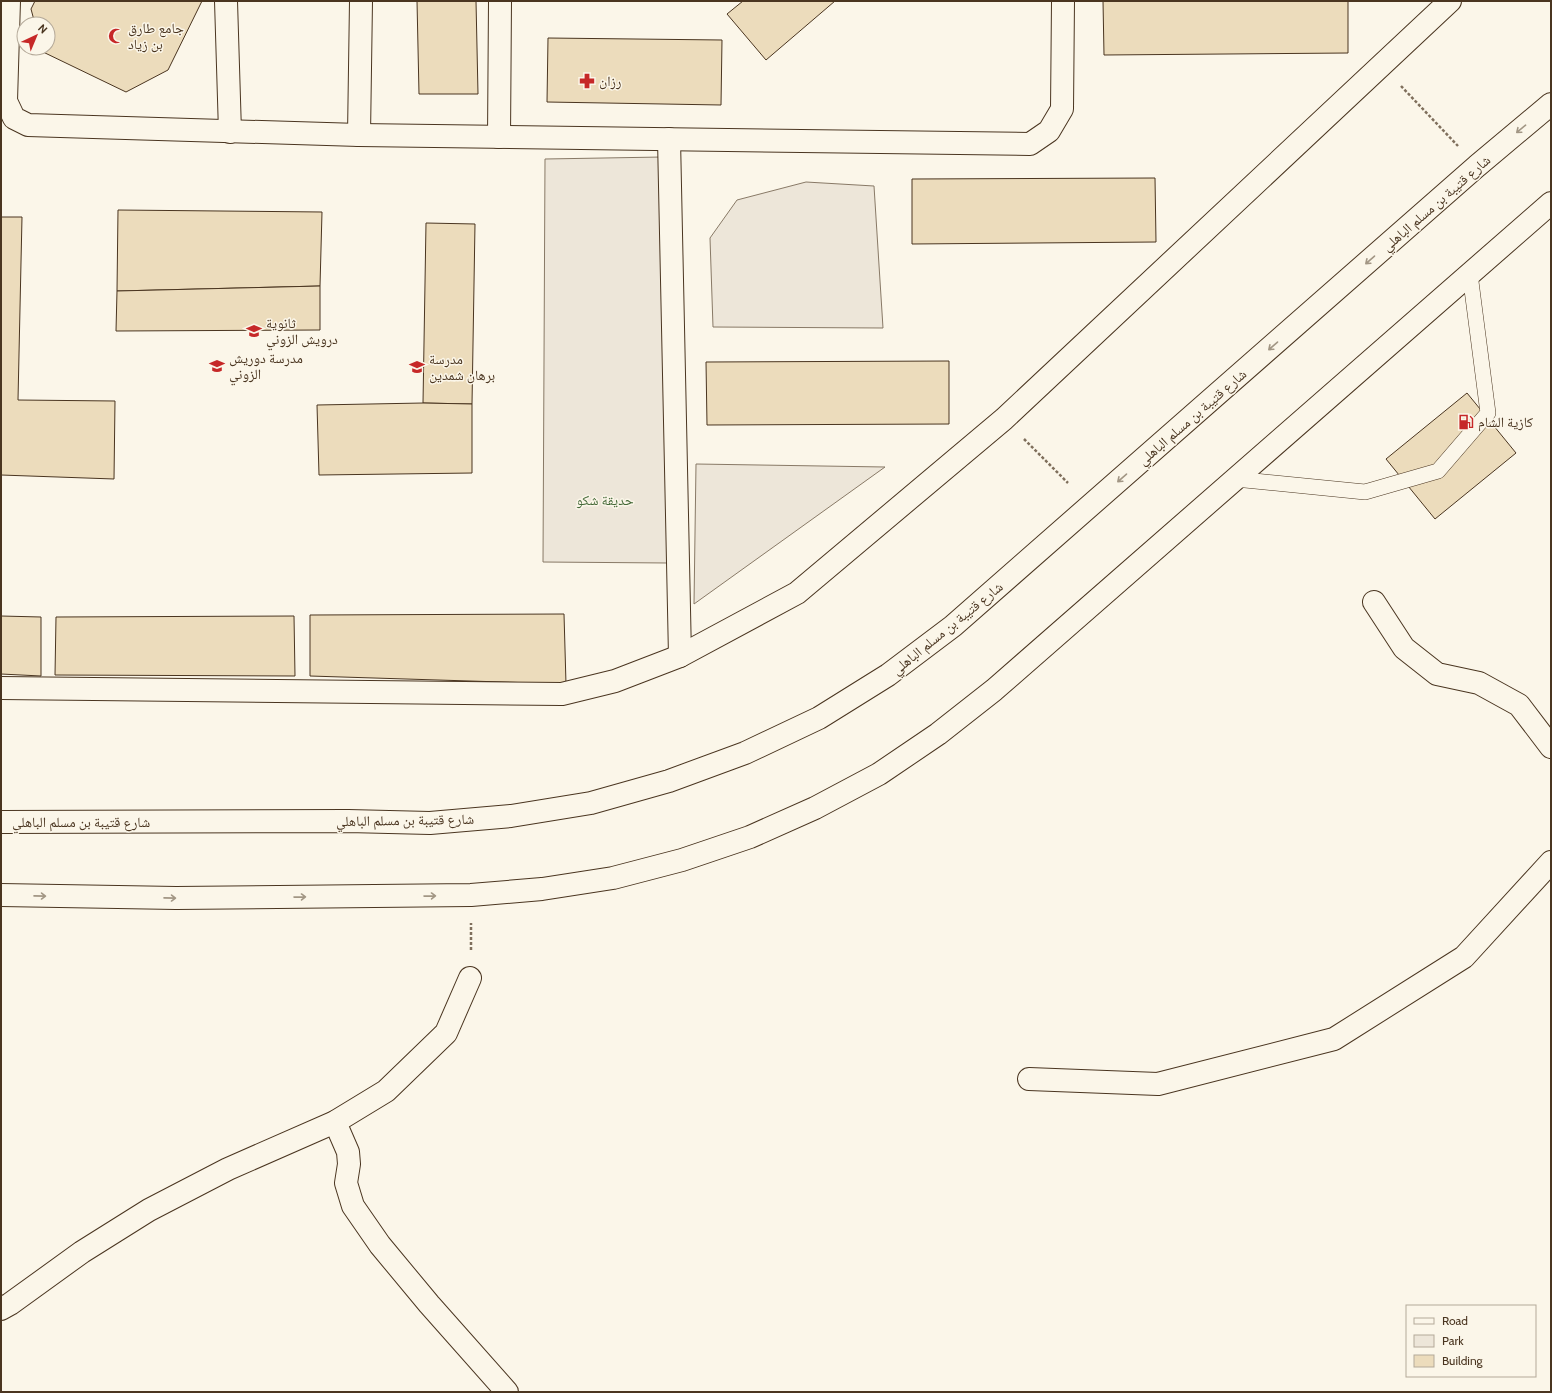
<svg xmlns="http://www.w3.org/2000/svg" width="1552" height="1393" font-family="Cabin,'Noto Naskh Arabic',sans-serif">
	<style>
		.green { fill: #ede6d9; stroke: #887966 }
		.building { fill: #ecdcbc; stroke: #4a3520 }
		.lines { fill: none; stroke-linecap: round; stroke-linejoin: round }
		.lane-casing { stroke: #4a3520; stroke-width: 16 }
		.street-casing { stroke: #4a3520; stroke-width: 24 }
		.primary-casing { stroke: #4a3520; stroke-width: 24 }
		.path { stroke: #7f6f5c; stroke-width: 2.5; stroke-dasharray: 3 2; stroke-linecap: butt }
		.lane { stroke: #fbf6e9; stroke-width: 15 }
		.street { stroke: #fbf6e9; stroke-width: 22 }
		.primary { stroke: #fbf6e9; stroke-width: 22 }
		.oneway { stroke: #a29684 }
		.labels { text-anchor: middle; stroke-width: 3; stroke-linejoin: round; paint-order: stroke }
		.poi-label { font-size: 14px; fill: #4a3520; stroke: #fbf6e9; text-anchor: start }
		.street-label { font-size: 14px; fill: #4a3520; stroke: #fbf6e9 }
		.park-label { font-size: 14px; fill: #436837; stroke: #fbf6e9 }
	</style>
	<rect width="100%" height="100%" fill="#fbf6e9"/>
	<g class="green">
		<polygon points="662,157 668,563 543,562 545,159"/>
		<polygon points="806,182 874,186 883,328 713,327 710,238 737,200"/>
		<polygon points="696,464 885,467 694,604"/>
	</g>
	<g class="building">
		<polygon points="35,1 202,1 168,70 126,92 41,51 40,48 48,48 48,24 35,24 31,9"/>
		<polygon points="417,1 476,1 478,94 419,94"/>
		<polygon points="743,1 835,1 766,60 727,14"/>
		<polygon points="1103,1 1348,1 1348,53 1104,55"/>
		<polygon points="548,38 722,40 721,105 547,102"/>
		<polygon points="1155,178 1156,242 912,244 912,179"/>
		<polygon points="118,210 322,212 320,286 117,291"/>
		<polygon points="1,217 22,217 18,400 115,401 114,479 1,475"/>
		<polygon points="426,223 475,224 472,404 423,403"/>
		<polygon points="320,286 320,330 116,331 117,291"/>
		<polygon points="949,361 949,424 707,425 706,362"/>
		<polygon points="1467,393 1516,453 1435,519 1386,459"/>
		<polygon points="423,403 472,404 472,473 319,475 317,405"/>
		<polygon points="564,614 566,684 310,676 310,615"/>
		<polygon points="1,616 41,617 41,676 1,674"/>
		<polygon points="294,616 295,676 55,675 56,617"/>
	</g>
	<g class="lines">
		<g class="lane-casing">
			<polyline id="lane" points="1235,479 1365,492 1438,471 1488,413 1470,274"/>
		</g>
		<g class="street-casing">
			<g id="street">
				<polyline points="9,1 6,101 14,118 28,125 359,135 1030,144 1049,131 1062,109 1063,1"/>
				<polyline points="226,1 230,132"/>
				<polyline points="359,135 361,1"/>
				<polyline points="499,137 500,1"/>
				<polyline points="669,139 680,656"/>
				<polyline points="1374,602 1404,648 1437,674 1479,683 1519,705 1551,747"/>
				<polyline points="1,688 562,694 615,681 680,656 797,593 1004,419 1450,1"/>
				<polyline points="1029,1079 1158,1084 1334,1039 1464,957 1551,862"/>
				<polyline points="335,1122 348,1152 349,1164 346,1183 353,1206 380,1245 429,1304 507,1392"/>
				<polyline points="1,1309 10,1304 82,1252 149,1210 228,1169 335,1122 386,1091 446,1033 470,978"/>
			</g>
		</g>
		<g class="primary-casing">
			<g id="primary">
				<polyline points="1,822 348,821 430,823 511,816 591,803 669,781 745,753 819,718 888,675 953,626 1477,166 1551,104"/>
				<polyline points="1,895 176,898 471,895 542,889 613,878 682,860 750,837 815,808 879,774 938,734 994,690 1551,203"/>
			</g>
		</g>
		<g class="path">
			<polyline points="1401,86 1458,146"/>
			<polyline points="1024,439 1068,483"/>
			<polyline points="471,950 471,923"/>
		</g>
		<use href="#lane" class="lane"/>
		<use href="#street" class="street"/>
		<use href="#primary" class="primary"/>
	</g>
	<defs><path id="oneway-shaft" d="M-6 0H5M1.5-3L5.5 0L1.5 3" fill="none" stroke-width="1.6" stroke-linecap="round" stroke-linejoin="round"/></defs>
	<g class="oneway">
		<use href="#oneway-shaft" transform="translate(1521 129) rotate(140)"/>
		<use href="#oneway-shaft" transform="translate(1370 260) rotate(139)"/>
		<use href="#oneway-shaft" transform="translate(1273 346) rotate(139)"/>
		<use href="#oneway-shaft" transform="translate(1122 478) rotate(139)"/>
		<use href="#oneway-shaft" transform="translate(40 896) rotate(1)"/>
		<use href="#oneway-shaft" transform="translate(430 896) rotate(-1)"/>
		<use href="#oneway-shaft" transform="translate(300 897) rotate(-1)"/>
		<use href="#oneway-shaft" transform="translate(170 898) rotate(1)"/>
	</g>
	<defs>
		<g id="mosque-bare" transform="scale(1.2)"><path d="M3.5-4.9A6 6 0 1 0 3.5 4.9A5 5 0 1 1 3.5-4.9Z" fill="#c62828" stroke="#fbf6e9" stroke-width="2.5" paint-order="stroke"/></g>
		<g id="pharmacy-bare" transform="scale(1.2)"><path d="M-2-6h4v4h4v4h-4v4h-4v-4h-4v-4h4Z" fill="#c62828" stroke="#fbf6e9" stroke-width="2.5" paint-order="stroke"/></g>
		<g id="school-bare" transform="scale(1.2)"><path d="M0-5L7-2L0 1L-7-2ZM-4 1L0 2.5L4 1V4Q0 6-4 4Z" fill="#c62828" stroke="#fbf6e9" stroke-width="2.5" paint-order="stroke"/></g>
		<g id="fuel-bare" transform="scale(1.2)"><path d="M-5.5-6h7V0h2V4h1.3V-2.5L3-4.5l.8-.8L6-3V5H2.5V1h-1V6h-7ZM-4.2-4.7v3.2H.2V-4.7Z" fill="#c62828" stroke="#fbf6e9" stroke-width="2.5" paint-order="stroke"/></g>
	</defs>
	<g fill-rule="evenodd">
		<use href="#mosque-bare" x="116" y="36"/>
		<use href="#pharmacy-bare" x="587" y="81"/>
		<use href="#school-bare" x="254" y="331"/>
		<use href="#school-bare" x="217" y="366"/>
		<use href="#school-bare" x="417" y="367"/>
		<use href="#fuel-bare" x="1466" y="422"/>
	</g>
	<g class="labels">
		<g class="poi-label">
			<text x="128" y="33">جامع طارق<tspan x="128" dy="16">بن زياد</tspan></text>
			<text x="599" y="86">رزان</text>
			<text x="266" y="328">ثانوية<tspan x="266" dy="16">درويش الزوني</tspan></text>
			<text x="229" y="363">مدرسة دوريش<tspan x="229" dy="16">الزوني</tspan></text>
			<text x="429" y="364">مدرسة<tspan x="429" dy="16">برهان شمدين</tspan></text>
			<text x="1478" y="427">كازية الشام</text>
		</g>
		<g class="street-label">
			<text transform="translate(1436 203) rotate(-41)" y="5">شارع قتيبة بن مسلم الباهلي</text>
			<text transform="translate(1192 417) rotate(-41)" y="5">شارع قتيبة بن مسلم الباهلي</text>
			<text transform="translate(947 628) rotate(-39)" y="5">شارع قتيبة بن مسلم الباهلي</text>
			<text transform="translate(405 820) rotate(-1)" y="5">شارع قتيبة بن مسلم الباهلي</text>
			<text x="81" y="827">شارع قتيبة بن مسلم الباهلي</text>
		</g>
		<g class="park-label">
			<text x="605" y="505">حديقة شكو</text>
		</g>
	</g>
	<rect width="1552" height="1393" fill="none" stroke="#4a3520" stroke-width="4"/>
	<rect x="1406" y="1305" width="130" height="72" fill="#fbf6e9" stroke="#b4a999"/>
	<rect x="1414" y="1318" width="20" height="6" fill="#fbf6e9" stroke="#b4a999"/>
	<text x="1442" y="1325" font-size="12" fill="#4a3520">Road</text>
	<rect x="1414" y="1335" width="20" height="12" fill="#ede6d9" stroke="#b4a999"/>
	<text x="1442" y="1345" font-size="12" fill="#4a3520">Park</text>
	<rect x="1414" y="1355" width="20" height="12" fill="#ecdcbc" stroke="#b4a999"/>
	<text x="1442" y="1365" font-size="12" fill="#4a3520">Building</text>
	<g transform="translate(36 36) rotate(44)"><circle r="19" fill="#fbf6e9" stroke="#b4a999"/>
	<path d="M0-3L7 15L0 10L-7 15Z" fill="#c62828"/>
	<text y="-6" font-size="11" font-weight="bold" text-anchor="middle" fill="#4a3520">N</text>
	</g>
</svg>
